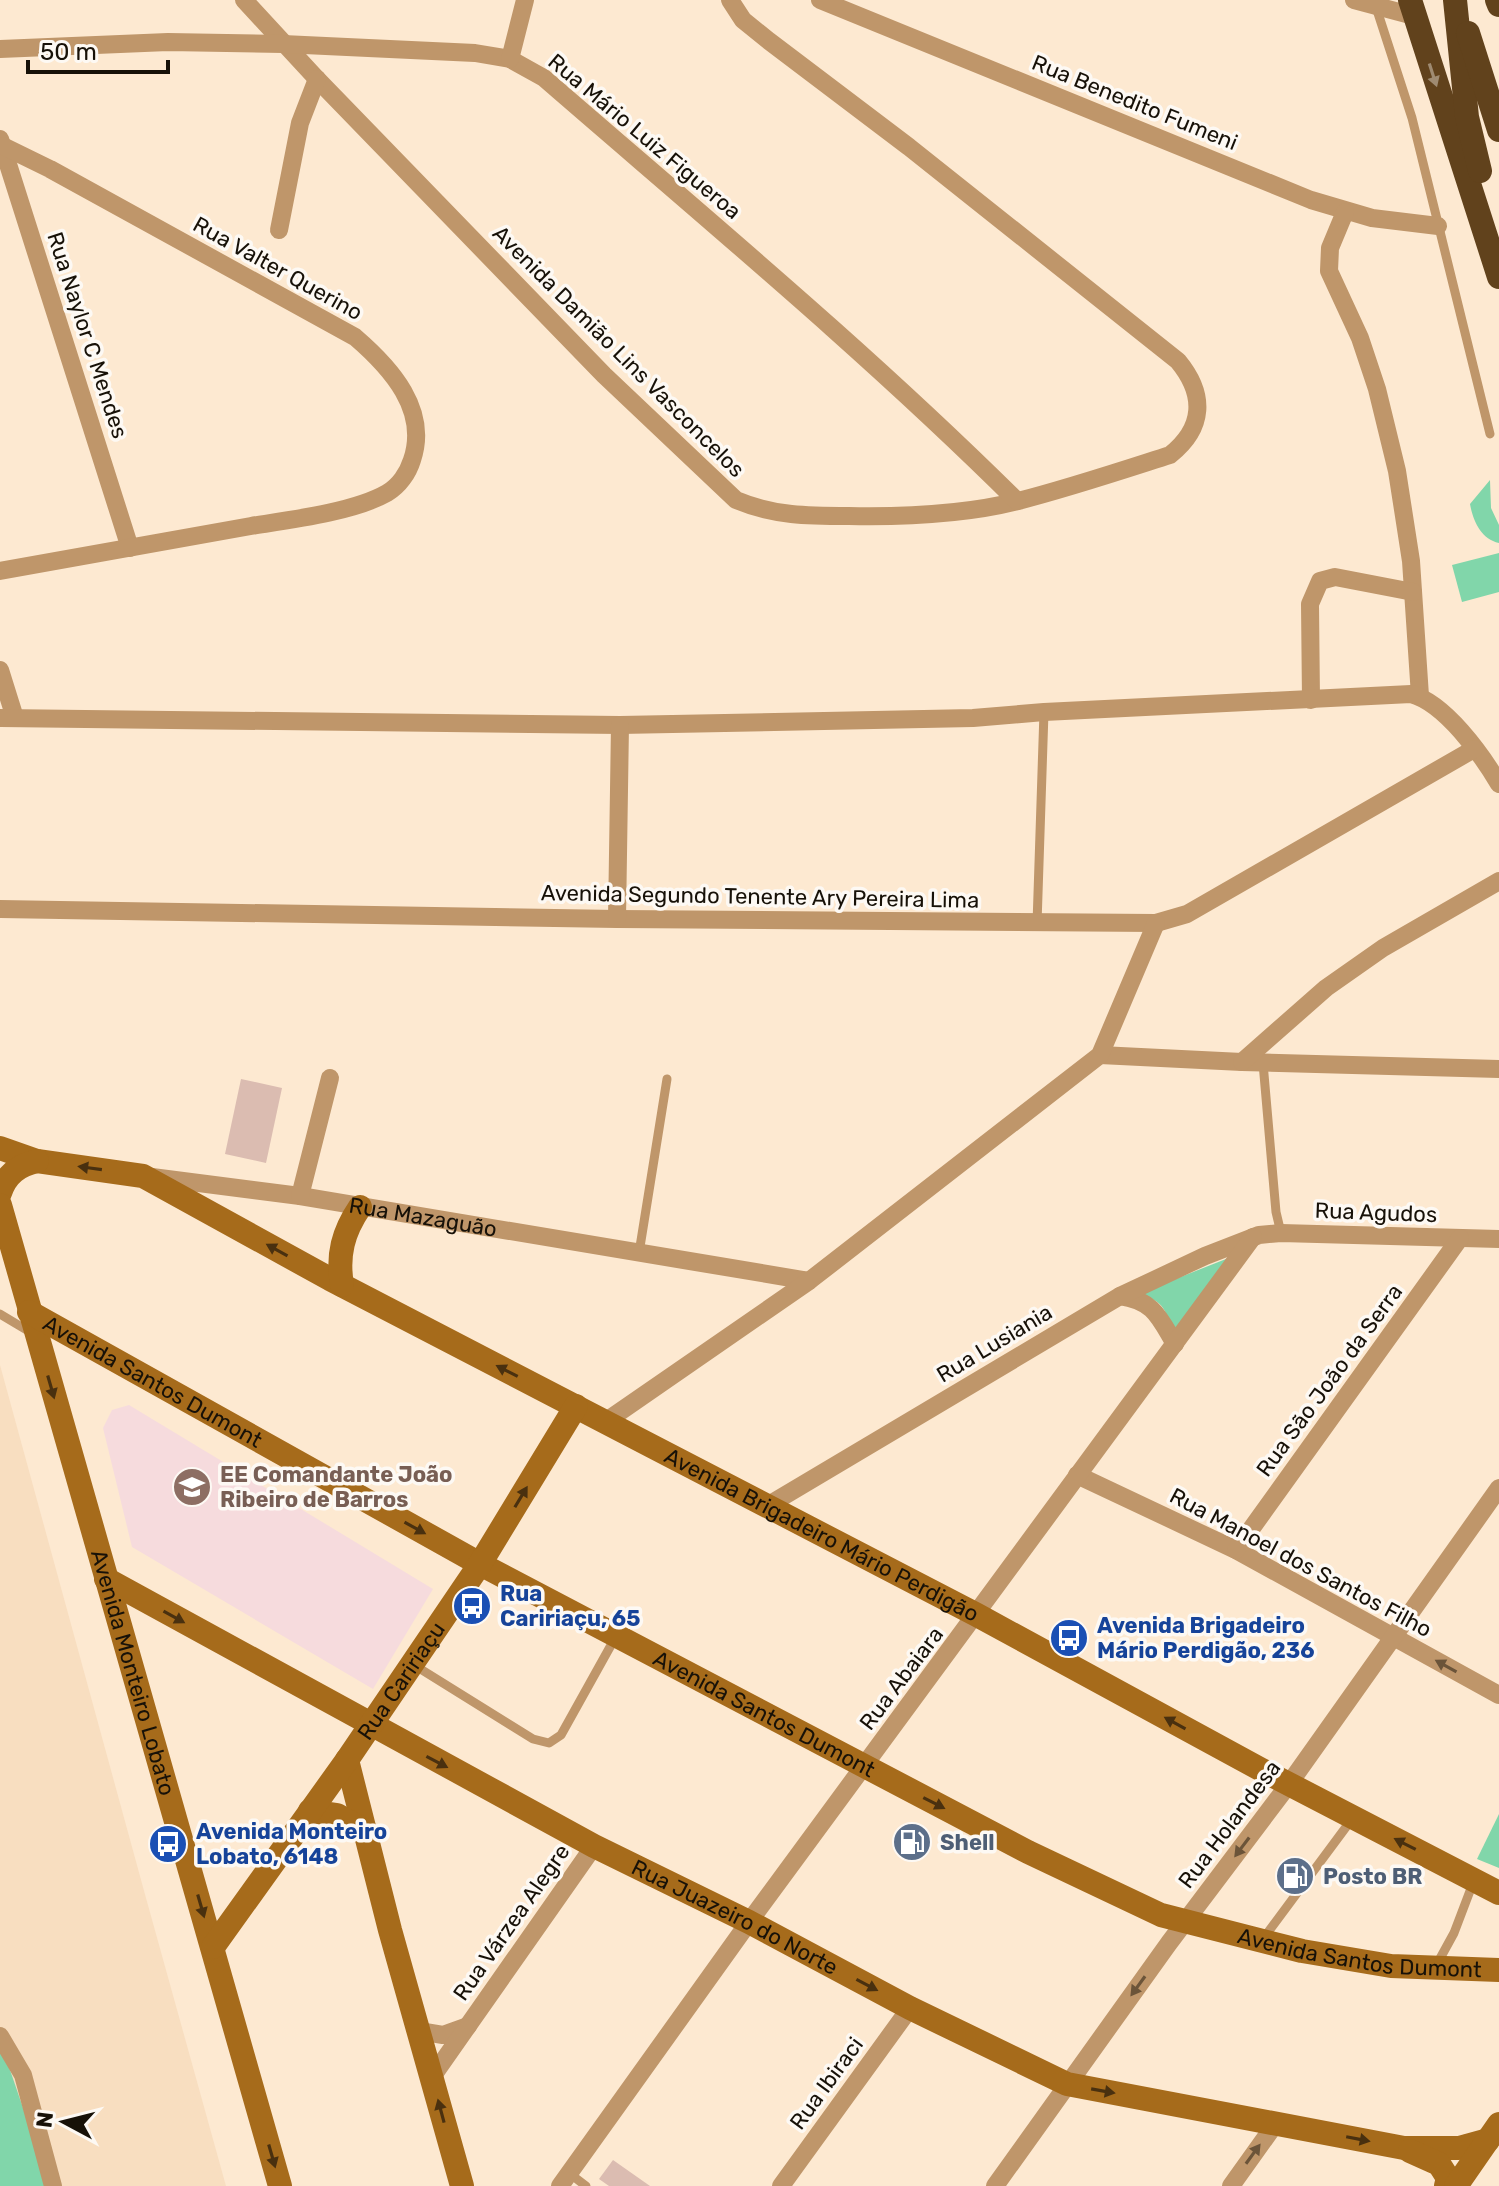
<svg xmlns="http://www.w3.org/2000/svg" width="1499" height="2186" font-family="Rubik,sans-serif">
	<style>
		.built { fill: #f8dec0 }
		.education { fill: #f6dbdd }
		.green { fill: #81d6aa }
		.building { fill: #dbbcb1 }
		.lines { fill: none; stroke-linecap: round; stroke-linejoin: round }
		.lane { stroke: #bf966a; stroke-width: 9 }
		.street { stroke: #bf966a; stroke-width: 18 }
		.secondary { stroke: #a66b1b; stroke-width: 24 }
		.highway { stroke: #61421c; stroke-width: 24 }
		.oneway { fill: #9f8b72 }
		.oneway2 { fill: #49300f }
		.oneway3 { fill: #6b5439 }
		.labels { text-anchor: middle; stroke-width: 7; stroke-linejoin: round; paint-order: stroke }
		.street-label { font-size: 22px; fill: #171108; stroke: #fdf9f4 }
		.education-label { font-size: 22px; font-weight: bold; fill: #785e54; stroke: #fdf9f4; text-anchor: start }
		.transit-label { font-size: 22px; font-weight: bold; fill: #164399; stroke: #fdf9f4; text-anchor: start }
		.service-label { font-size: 22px; font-weight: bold; fill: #4e5e75; stroke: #fdf9f4; text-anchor: start }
	</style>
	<rect width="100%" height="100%" fill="#fde9d1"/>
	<polygon class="built" points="0,1365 146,1898 226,2186 0,2186"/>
	<polygon class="education" points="129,1405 433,1589 373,1689 132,1547 103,1428 112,1410"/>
	<g class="green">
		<path d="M1490,480L1491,508L1499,525V543C1481,539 1473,521 1470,504Z"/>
		<polygon points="1499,553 1499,592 1462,602 1452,565"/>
		<path d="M1231,1257L1173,1338C1166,1311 1166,1299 1135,1295Z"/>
		<polygon points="1499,1814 1499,1868 1477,1859"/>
		<polygon points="0,2041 50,2186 0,2186"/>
	</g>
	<g class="building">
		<polygon points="241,1079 282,1088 266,1163 225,1154"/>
		<polygon points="613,2160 650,2186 609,2186 599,2179"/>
	</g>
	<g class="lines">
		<g class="lane">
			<polyline points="1376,7 1412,118 1490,434"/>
			<polyline points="1037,924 1044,712"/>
			<polyline points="1263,1063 1276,1212 1281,1233"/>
			<polyline points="639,1253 667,1079"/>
			<polyline points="0,1314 30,1332"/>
			<polyline points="414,1665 533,1739 549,1743 561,1735 615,1638"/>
			<polyline points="1263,1939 1352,1819"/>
			<polyline points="1437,1964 1454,1933 1473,1883"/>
			<polyline points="569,2173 586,2186"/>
		</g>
		<g class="street">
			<path d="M244,0L317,79L604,375L736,500C774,516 808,516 849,516C905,517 964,515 1018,501C1069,488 1120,471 1170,455C1204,428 1206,395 1178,361L909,147L769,41L743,20L730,0"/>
			<polyline points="820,0 1311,200 1372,218 1438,226"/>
			<polyline points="1354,0 1414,16"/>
			<path d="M0,49L168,42L283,44L475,53L510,59L544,78C703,216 867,352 1017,501"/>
			<polyline points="510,59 525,0"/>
			<polyline points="0,139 130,548"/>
			<polyline points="1345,212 1330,248 1329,271 1360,338 1377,389 1397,471 1411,561 1420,696"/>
			<polyline points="279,230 300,123 317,79"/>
			<path d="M0,571C84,556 168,541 251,526C289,520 354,512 387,493C399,486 408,473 412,460C429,410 391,368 355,337L50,169L3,146"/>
			<polyline points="0,670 15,718"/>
			<polyline points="1311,700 1310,604 1320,581 1335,577 1413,592"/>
			<path d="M0,718L620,725L973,718L1044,712L1411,694C1445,703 1482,755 1499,784"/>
			<polyline points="0,909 617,919 1156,923 1187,914 1474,749"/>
			<polyline points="617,919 620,725"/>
			<polyline points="1100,1055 1242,1062 1499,1069"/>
			<polyline points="1242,1062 1326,988 1383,948 1499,881"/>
			<path id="s1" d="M152,1177L300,1196L809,1281"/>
			<polyline points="300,1196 330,1078"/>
			<path d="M1120,1296C1154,1301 1159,1317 1175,1344"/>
			<polyline points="605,1422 809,1281 1100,1055 1156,923"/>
			<polyline points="1077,1475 1236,1550 1499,1695"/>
			<polyline points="767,1506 1120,1296 1205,1256 1259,1235 1281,1233 1499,1239"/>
			<polyline points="1236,1550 1460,1238"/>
			<polyline points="419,2031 443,2035 468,2026"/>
			<polyline points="0,2036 23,2075 53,2186"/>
			<polyline points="432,2077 594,1846"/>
			<polyline points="560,2186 749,1922 1253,1237"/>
			<polyline points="781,2186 910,2008"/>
			<polyline points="995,2186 1169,1943 1289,1784 1499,1488"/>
			<polyline points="1231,2186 1276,2123"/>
		</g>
		<g class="secondary">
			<path id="s2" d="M0,1148L37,1161L143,1176L330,1279L977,1615L1260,1769L1499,1893"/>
			<path d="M0,1193C6,1174 19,1165 37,1161"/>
			<path id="s3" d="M0,1205L280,2186"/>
			<path d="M342,1285C337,1255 343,1232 360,1207"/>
			<path id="s4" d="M29,1312L480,1564L1028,1852L1161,1915L1302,1951L1391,1966L1499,1970"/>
			<path id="s5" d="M106,1579L594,1846L749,1922L910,2008L1067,2084L1404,2148H1459L1488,2140"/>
			<polyline points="347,1760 390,1930 462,2186"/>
			<polyline points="310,1811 337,1815 364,1830"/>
			<path id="s6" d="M213,1947L347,1760L480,1564L576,1406"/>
			<polyline points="1410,2151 1439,2164 1448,2178 1446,2186"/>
			<polyline points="1456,2186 1499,2124"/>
		</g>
		<g class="highway">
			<polyline points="1410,0 1499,277"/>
			<polyline points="1455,0 1467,117 1480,171"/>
			<polyline points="1497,0 1499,5"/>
			<polyline points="1468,33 1499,130"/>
		</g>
	</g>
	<defs><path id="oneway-solid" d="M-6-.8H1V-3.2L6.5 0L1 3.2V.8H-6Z" transform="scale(2)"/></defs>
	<use class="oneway" href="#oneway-solid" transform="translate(1433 75) rotate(72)"/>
	<g class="oneway2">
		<use href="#oneway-solid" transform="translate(90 1168) rotate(-172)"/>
		<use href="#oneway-solid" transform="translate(277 1250) rotate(-151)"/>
		<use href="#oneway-solid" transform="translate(507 1371) rotate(-153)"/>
		<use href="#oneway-solid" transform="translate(51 1387) rotate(74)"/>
		<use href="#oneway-solid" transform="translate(521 1497) rotate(-59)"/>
		<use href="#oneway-solid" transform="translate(415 1528) rotate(29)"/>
		<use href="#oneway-solid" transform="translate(174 1617) rotate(29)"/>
		<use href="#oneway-solid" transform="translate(1175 1723) rotate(-151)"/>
		<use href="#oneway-solid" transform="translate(437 1762) rotate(28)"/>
		<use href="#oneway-solid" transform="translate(934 1803) rotate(27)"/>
		<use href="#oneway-solid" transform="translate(1405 1844) rotate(-153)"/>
		<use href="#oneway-solid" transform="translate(201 1906) rotate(74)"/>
		<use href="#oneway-solid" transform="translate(867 1985) rotate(28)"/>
		<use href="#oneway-solid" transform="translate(1103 2091) rotate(10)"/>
		<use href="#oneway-solid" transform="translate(441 2111) rotate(-105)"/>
		<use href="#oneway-solid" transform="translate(1358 2139) rotate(11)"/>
		<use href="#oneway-solid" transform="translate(272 2156) rotate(74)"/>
	</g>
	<g class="oneway3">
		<use href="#oneway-solid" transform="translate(1446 1666) rotate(-151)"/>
		<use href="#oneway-solid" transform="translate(1242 1847) rotate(127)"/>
		<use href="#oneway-solid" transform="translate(1138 1986) rotate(126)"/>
		<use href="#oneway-solid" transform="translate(1253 2154) rotate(-54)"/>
	</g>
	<defs>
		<g id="school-disc" transform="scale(2)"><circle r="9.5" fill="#8d6e63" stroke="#fdf9f4"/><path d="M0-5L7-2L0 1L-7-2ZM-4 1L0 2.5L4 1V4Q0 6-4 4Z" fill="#fff"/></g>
		<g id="bus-disc" transform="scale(2)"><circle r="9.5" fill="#1a4fb4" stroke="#fdf9f4"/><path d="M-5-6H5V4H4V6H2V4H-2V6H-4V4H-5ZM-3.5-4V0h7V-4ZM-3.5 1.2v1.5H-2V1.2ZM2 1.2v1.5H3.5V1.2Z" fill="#fff"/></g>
		<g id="fuel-disc" transform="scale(2)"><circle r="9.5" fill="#5c6f8a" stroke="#fdf9f4"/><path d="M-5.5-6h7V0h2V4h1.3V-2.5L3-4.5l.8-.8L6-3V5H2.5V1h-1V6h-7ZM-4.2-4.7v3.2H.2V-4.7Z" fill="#fff"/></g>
	</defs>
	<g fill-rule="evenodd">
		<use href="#school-disc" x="192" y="1487"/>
		<use href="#bus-disc" x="472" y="1606"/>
		<use href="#bus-disc" x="1069" y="1638"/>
		<use href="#fuel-disc" x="912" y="1842"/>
		<use href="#bus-disc" x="168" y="1844"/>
		<use href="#fuel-disc" x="1295" y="1876"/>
	</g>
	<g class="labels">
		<g class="street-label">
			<text transform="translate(1135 102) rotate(22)" y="8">Rua Benedito Fumeni</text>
			<text transform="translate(645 136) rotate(40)" y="8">Rua Mário Luiz Figueroa</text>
			<text transform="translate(278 268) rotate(29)" y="8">Rua Valter Querino</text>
			<text transform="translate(88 335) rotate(72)" y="8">Rua Naylor C Mendes</text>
			<text transform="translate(619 351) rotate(45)" y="8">Avenida Damião Lins Vasconcelos</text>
			<text transform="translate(760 896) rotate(1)" y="8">Avenida Segundo Tenente Ary Pereira Lima</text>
			<text transform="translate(1376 1212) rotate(2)" y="8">Rua Agudos</text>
			<text dy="8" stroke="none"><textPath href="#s1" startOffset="274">Rua Mazaguão</textPath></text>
			<text transform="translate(994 1343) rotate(-31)" y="8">Rua Lusiania</text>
			<text transform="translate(1329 1380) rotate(-54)" y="8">Rua São João da Serra</text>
			<text dy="8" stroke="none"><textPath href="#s4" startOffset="142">Avenida Santos Dumont</textPath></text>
			<text dy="8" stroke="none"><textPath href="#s2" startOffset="914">Avenida Brigadeiro Mário Perdigão</textPath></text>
			<text transform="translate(1301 1562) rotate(28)" y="8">Rua Manoel dos Santos Filho</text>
			<text dy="8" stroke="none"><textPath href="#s3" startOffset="486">Avenida Monteiro Lobato</textPath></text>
			<text transform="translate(901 1678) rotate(-53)" y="8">Rua Abaiara</text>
			<text dy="8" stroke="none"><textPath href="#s6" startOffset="326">Rua Caririaçu</textPath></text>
			<text dy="8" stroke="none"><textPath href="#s4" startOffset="838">Avenida Santos Dumont</textPath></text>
			<text transform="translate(1229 1824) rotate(-53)" y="8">Rua Holandesa</text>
			<text dy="8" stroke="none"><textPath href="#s5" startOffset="714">Rua Juazeiro do Norte</textPath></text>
			<text transform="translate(511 1922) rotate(-55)" y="8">Rua Várzea Alegre</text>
			<text dy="8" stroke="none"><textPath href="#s4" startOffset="1486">Avenida Santos Dumont</textPath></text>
			<text transform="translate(826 2083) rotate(-54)" y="8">Rua Ibiraci</text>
		</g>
		<g class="education-label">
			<text x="220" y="1482">EE Comandante João<tspan x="220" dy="25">Ribeiro de Barros</tspan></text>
		</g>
		<g class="transit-label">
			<text x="500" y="1601">Rua<tspan x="500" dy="25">Caririaçu, 65</tspan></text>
			<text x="1097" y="1633">Avenida Brigadeiro<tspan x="1097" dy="25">Mário Perdigão, 236</tspan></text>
			<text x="196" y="1839">Avenida Monteiro<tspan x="196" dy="25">Lobato, 6148</tspan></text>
		</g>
		<g class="service-label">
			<text x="940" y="1850">Shell</text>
			<text x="1323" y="1884">Posto BR</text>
		</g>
	</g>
	<g transform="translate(64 2122) rotate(277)" stroke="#fdf9f4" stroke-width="6" paint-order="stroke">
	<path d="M0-6L14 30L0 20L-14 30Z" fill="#171108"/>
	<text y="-12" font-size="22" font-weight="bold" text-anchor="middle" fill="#171108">N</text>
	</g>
	<path d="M28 60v12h140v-12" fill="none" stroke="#171108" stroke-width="4"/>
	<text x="40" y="60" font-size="24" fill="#171108" stroke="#fdf9f4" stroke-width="6" paint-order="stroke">50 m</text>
</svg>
